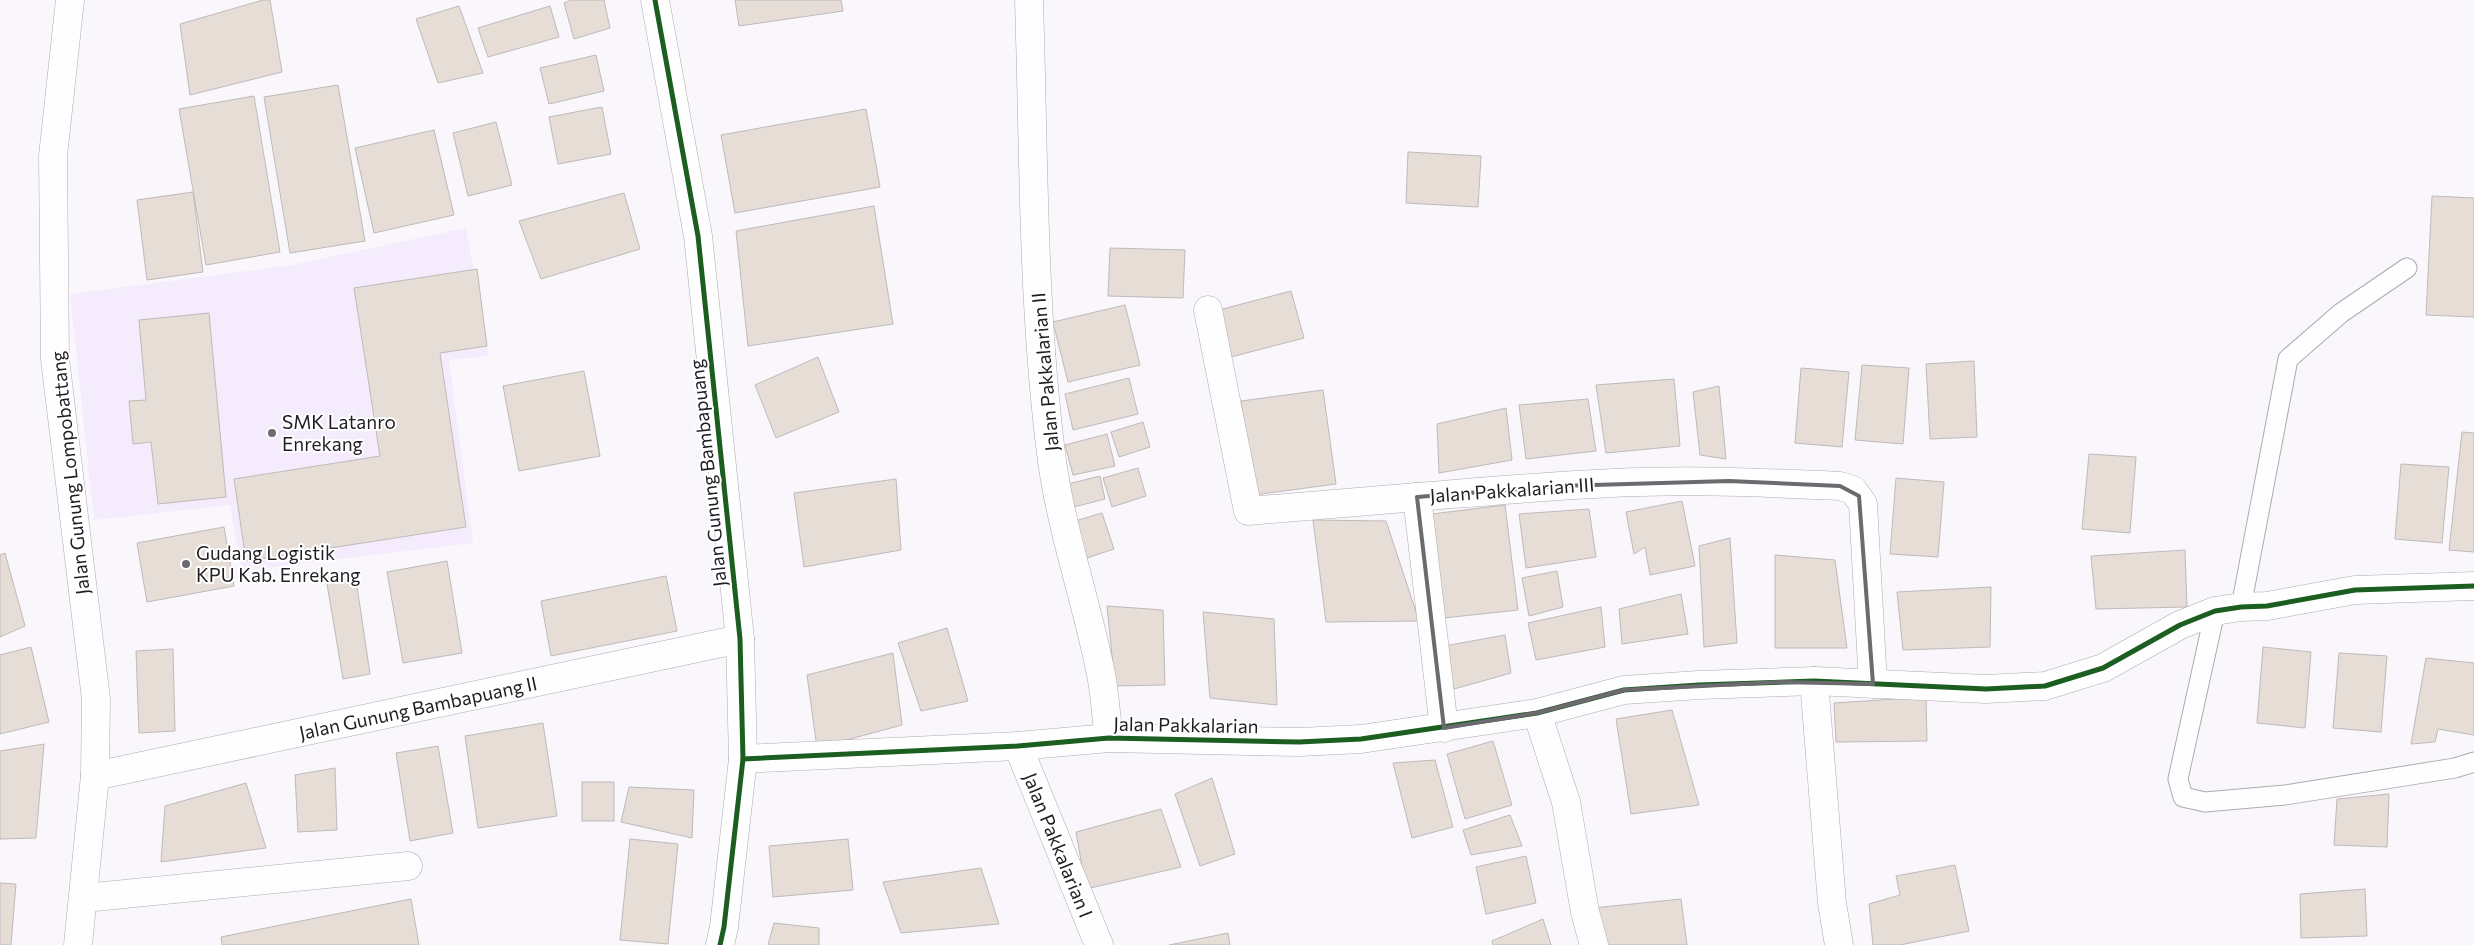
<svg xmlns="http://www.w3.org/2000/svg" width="2474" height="945" font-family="Commissioner,sans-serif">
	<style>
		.built { fill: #f4ecfc }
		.building { fill: #e6ddd6; stroke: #bebaba }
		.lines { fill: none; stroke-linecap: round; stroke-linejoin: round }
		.lane-casing { stroke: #adabb0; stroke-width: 21 }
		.street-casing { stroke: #adabb0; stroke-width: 29 }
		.secondary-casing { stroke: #adabb0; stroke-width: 29 }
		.lane { stroke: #fefeff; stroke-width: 19 }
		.street { stroke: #fefeff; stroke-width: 28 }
		.secondary { stroke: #fefeff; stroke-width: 28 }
		.cycleway-casing { stroke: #fff; stroke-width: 8 }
		.cycleway { stroke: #1b5e20; stroke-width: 5 }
		.marked { fill: none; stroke: #6c696f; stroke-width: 4; stroke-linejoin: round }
		.poi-dot { fill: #6c696f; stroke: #fff; stroke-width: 2 }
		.labels { text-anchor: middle; stroke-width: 4; stroke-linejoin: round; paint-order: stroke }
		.street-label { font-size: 19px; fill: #201d23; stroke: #fff }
		.poi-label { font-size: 19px; fill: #201d23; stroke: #fff; text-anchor: start }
	</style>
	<rect width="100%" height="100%" fill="#f9f6fc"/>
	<polygon class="built" points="466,228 489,356 449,360 473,543 242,571 230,505 94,520 70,294 292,265"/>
	<g class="building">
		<polygon points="263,0 270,0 282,72 190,95 180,24"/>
		<polygon points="571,0 604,0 610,28 574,39 564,3"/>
		<polygon points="735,0 841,0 843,11 739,26"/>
		<polygon points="459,6 483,73 438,83 416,19"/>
		<polygon points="550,6 559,37 488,57 478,28"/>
		<polygon points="596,55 604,91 549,104 540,68"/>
		<polygon points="338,85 365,241 290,253 264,97"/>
		<polygon points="254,96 280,252 206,265 179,109"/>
		<polygon points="602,107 611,154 558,164 549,117"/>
		<polygon points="866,109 880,187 735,213 721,135"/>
		<polygon points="496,122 512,185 468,196 453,133"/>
		<polygon points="434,130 454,215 374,233 355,148"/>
		<polygon points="1408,152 1481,156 1478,207 1406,203"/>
		<polygon points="193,192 203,272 147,280 137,200"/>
		<polygon points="624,193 640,249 541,279 519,221"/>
		<polygon points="2432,196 2474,198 2474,317 2426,315"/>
		<polygon points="874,206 893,324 748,346 736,231"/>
		<polygon points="1110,248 1185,250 1183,298 1108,296"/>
		<polygon points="477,269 487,346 440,353 466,527 246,561 234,479 380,456 354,288"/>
		<polygon points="1291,291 1304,338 1231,357 1219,310"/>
		<polygon points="1125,305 1140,365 1068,382 1053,322"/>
		<polygon points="209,313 226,497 158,504 151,442 133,444 129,401 146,400 139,320"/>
		<polygon points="818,357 839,412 776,438 755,385"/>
		<polygon points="1974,361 1977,437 1930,439 1926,364"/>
		<polygon points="1862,365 1909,368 1903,444 1855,440"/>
		<polygon points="1801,368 1849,372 1842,447 1795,443"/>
		<polygon points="584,371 600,456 519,471 503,386"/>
		<polygon points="1129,378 1138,414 1073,430 1065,394"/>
		<polygon points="1674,379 1680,446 1606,453 1596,385"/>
		<polygon points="1719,386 1726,459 1700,455 1693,392"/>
		<polygon points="1323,390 1336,484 1254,495 1241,401"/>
		<polygon points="1588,399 1596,451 1526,459 1519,405"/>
		<polygon points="1506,408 1512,460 1439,473 1437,424"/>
		<polygon points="1143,422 1150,447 1119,457 1111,432"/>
		<polygon points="2462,432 2474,433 2474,552 2449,550"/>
		<polygon points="1107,434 1115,466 1073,475 1065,445"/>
		<polygon points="2089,454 2136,457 2130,533 2082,529"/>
		<polygon points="2401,464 2449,467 2442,543 2395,539"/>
		<polygon points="1138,468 1146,496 1112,507 1103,478"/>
		<polygon points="1100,476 1105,499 1074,507 1068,484"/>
		<polygon points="1896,478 1944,482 1938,557 1890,554"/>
		<polygon points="896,479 901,550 804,567 794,493"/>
		<polygon points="1682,501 1695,566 1650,575 1645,547 1634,554 1626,512"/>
		<polygon points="1505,505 1518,610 1444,618 1432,514"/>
		<polygon points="1589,509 1596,557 1526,568 1519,514"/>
		<polygon points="1102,513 1114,549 1087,558 1075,521"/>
		<polygon points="1313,520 1386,521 1419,621 1326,622"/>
		<polygon points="224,527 234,586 147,602 137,543"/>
		<polygon points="1730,538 1737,643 1704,647 1699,546"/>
		<polygon points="2185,550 2187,607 2096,609 2091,556"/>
		<polygon points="5,553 25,626 0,637 0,555"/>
		<polygon points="1775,555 1835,560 1847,648 1775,648"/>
		<polygon points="447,561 462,653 403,663 387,572"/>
		<polygon points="1557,571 1563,607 1529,616 1522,578"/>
		<polygon points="355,573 370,674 343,679 326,578"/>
		<polygon points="666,576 677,631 551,656 541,601"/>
		<polygon points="1991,587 1990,647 1903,650 1897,592"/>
		<polygon points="1681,594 1688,634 1622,644 1619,609"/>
		<polygon points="1107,606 1163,610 1165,685 1115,686"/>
		<polygon points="1601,607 1605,647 1536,660 1528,623"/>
		<polygon points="1203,612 1274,619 1277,705 1210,698"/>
		<polygon points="947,628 968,701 921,711 898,643"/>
		<polygon points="1505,635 1511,673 1454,689 1444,646"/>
		<polygon points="31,647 49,722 0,734 0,655"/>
		<polygon points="2263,647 2311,652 2305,728 2257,723"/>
		<polygon points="173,649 175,731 139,733 136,651"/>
		<polygon points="893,653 902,725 817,748 807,675"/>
		<polygon points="2339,653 2387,656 2381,732 2333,728"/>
		<polygon points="2426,658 2474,663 2474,735 2438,729 2435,742 2411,744"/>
		<polygon points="1926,697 1927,741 1836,742 1834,703"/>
		<polygon points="1672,710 1699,805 1631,814 1616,719"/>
		<polygon points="543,723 557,816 478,828 465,736"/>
		<polygon points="1493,741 1512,805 1465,819 1447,754"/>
		<polygon points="44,744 36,838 0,839 0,751"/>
		<polygon points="438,746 453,833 410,841 396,753"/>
		<polygon points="1435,760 1453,827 1412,838 1393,763"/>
		<polygon points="335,768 337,830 298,832 295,775"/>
		<polygon points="1212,778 1235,854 1200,866 1175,794"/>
		<rect x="582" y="782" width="32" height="39"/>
		<polygon points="246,783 266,848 161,862 165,806"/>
		<polygon points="629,787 694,790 692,838 621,822"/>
		<polygon points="2389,794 2387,847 2334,845 2337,799"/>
		<polygon points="1161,809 1181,867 1086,889 1076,832"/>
		<polygon points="1510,815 1522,846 1471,855 1463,830"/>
		<polygon points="630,839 678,844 668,944 620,940"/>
		<polygon points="848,839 853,890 773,897 769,846"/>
		<polygon points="1526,856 1536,903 1486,914 1476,867"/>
		<polygon points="1955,865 1969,931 1900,945 1873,945 1869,904 1900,895 1896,876"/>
		<polygon points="981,868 999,924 901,933 883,882"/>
		<polygon points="0,883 16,884 11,945 0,945"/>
		<polygon points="2365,889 2367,936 2301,938 2300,894"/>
		<polygon points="411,899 419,945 222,945 221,937"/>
		<polygon points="1681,899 1687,945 1601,945 1593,908"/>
		<polygon points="1543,919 1551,945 1493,945 1492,941"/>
		<polygon points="774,923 819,928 819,945 768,945"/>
		<polygon points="1228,933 1230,945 1169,945"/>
	</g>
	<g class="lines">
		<g class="lane-casing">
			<g id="lane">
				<polyline points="2241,607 2288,359 2341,313 2407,268"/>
				<polyline points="2215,611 2178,779 2183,797 2205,802 2285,795 2455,768 2474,762"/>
			</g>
		</g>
		<g class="street-casing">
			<g id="street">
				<polyline points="655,0 698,236 740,639 743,759 724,927 720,945"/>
				<path d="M1029,0C1034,153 1032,308 1052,461C1062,533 1087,603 1101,674C1105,695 1106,717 1109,738"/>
				<polyline points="1208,310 1248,511 1417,497"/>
				<polyline points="1814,681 1832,903 1839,945"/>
				<polyline points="1537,713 1566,802 1585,912 1594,945"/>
				<path d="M1444,728L1417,497C1491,491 1566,484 1641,482C1708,480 1774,483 1840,486L1853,490L1863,504L1873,684"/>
				<polyline points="1018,746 1099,945"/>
				<polyline points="743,759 1018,746 1109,738 1299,742 1361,739 1537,713 1624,690 1699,685 1814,681 1986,689 2045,686 2103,668 2180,625 2215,611 2241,607 2267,606 2355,590 2474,586"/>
				<polyline points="95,776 740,639"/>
				<polyline points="84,898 408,866"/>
			</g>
		</g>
		<g class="secondary-casing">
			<polyline id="secondary" points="70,0 53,156 55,359 96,699 95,776 78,945"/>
		</g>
		<use href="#lane" class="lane"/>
		<use href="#street" class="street"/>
		<use href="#secondary" class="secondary"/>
		<g class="cycleway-casing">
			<g id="cycleway">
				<polyline points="655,0 698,236 740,639 743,759 724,927 720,945"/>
				<polyline points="743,759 1018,746 1109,738 1299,742 1361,739 1537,713 1624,690 1699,685 1814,681 1986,689 2045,686 2103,668 2180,625 2215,611 2241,607 2267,606 2355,590 2474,586"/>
			</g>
		</g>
		<use href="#cycleway" class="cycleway"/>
	</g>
	<path class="marked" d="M1729,481L1840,486L1859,496L1873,684L1780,682L1624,690L1537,713L1444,728L1417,497L1559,486Z"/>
	<g class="poi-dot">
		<circle cx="272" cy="433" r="5"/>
		<circle cx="186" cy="564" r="5"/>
	</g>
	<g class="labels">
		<g class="street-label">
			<text transform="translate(1045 372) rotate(-95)" y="7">Jalan Pakkalarian II</text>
			<text transform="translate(70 473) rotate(-96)" y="7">Jalan Gunung Lompobattang</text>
			<text transform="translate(708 473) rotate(-96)" y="7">Jalan Gunung Bambapuang</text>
			<text transform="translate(1512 490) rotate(-4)" y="7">Jalan Pakkalarian III</text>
			<text transform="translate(418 708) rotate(-12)" y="7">Jalan Gunung Bambapuang II</text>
			<text transform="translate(1186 725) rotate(1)" y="7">Jalan Pakkalarian</text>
			<text transform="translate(1058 845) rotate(68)" y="7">Jalan Pakkalarian I</text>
		</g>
		<g class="poi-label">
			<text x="282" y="429">SMK Latanro<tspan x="282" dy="22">Enrekang</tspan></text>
			<text x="196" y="560">Gudang Logistik<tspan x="196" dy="22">KPU Kab. Enrekang</tspan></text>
		</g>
	</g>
</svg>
